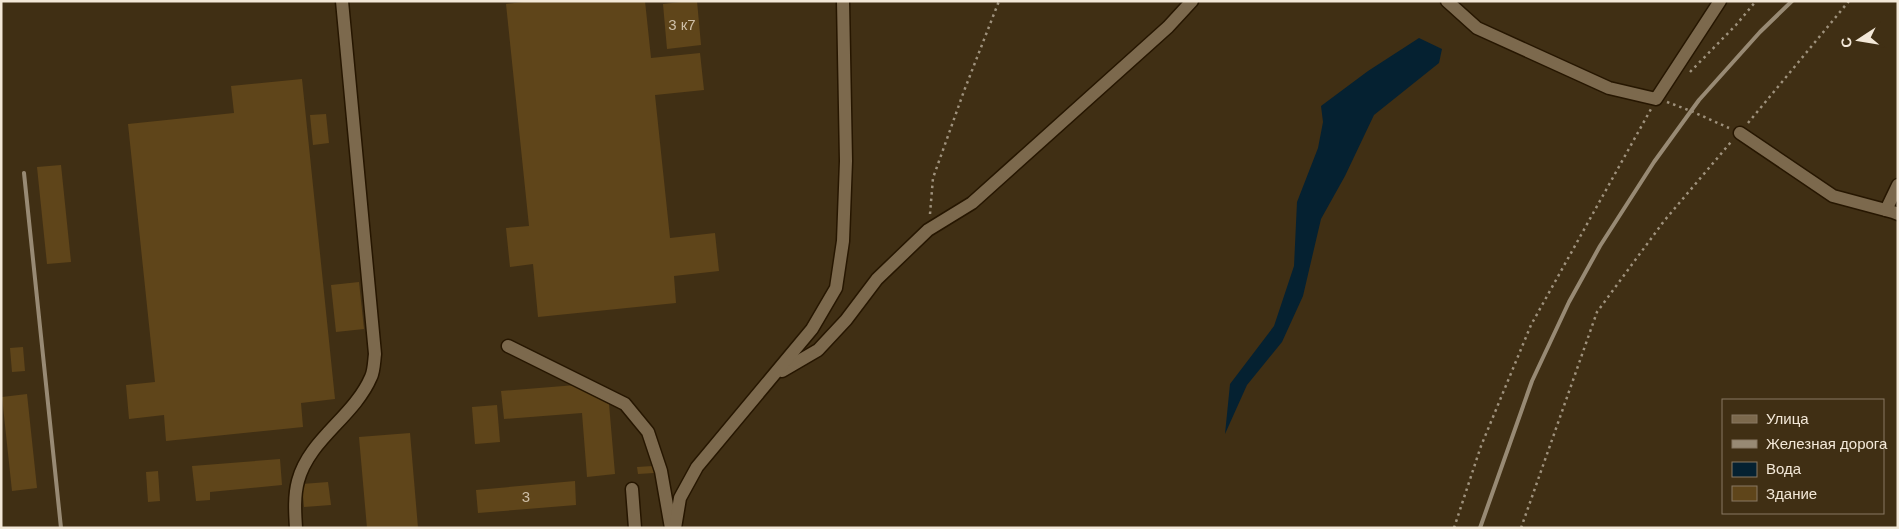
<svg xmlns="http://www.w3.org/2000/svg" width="1899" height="529" font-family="Arial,sans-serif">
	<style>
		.water { fill: #052131 }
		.building { fill: #5f451a }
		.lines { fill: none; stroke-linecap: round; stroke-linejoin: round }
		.minor-casing { stroke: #261600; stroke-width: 15 }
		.path { stroke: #9f927d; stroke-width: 2.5; stroke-dasharray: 2.5 4; stroke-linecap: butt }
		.minor { stroke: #7c694d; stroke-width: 12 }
		.rail { stroke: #988a74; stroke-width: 4 }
		.labels { text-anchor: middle; stroke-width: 4.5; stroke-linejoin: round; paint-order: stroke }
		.number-label { font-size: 15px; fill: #cebfa8 }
	</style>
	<rect width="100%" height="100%" fill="#402f14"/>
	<polygon class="water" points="1419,38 1442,49 1439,63 1374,115 1345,176 1321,219 1303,296 1282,342 1247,385 1225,434 1230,384 1274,326 1294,266 1297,202 1318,148 1323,122 1321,106 1368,71"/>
	<g class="building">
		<polygon points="532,1 645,1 651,58 700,53 704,90 655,95 670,238 715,233 719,271 674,276 676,303 538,317 533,264 510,267 506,228 529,226 506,4"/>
		<polygon points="690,1 697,1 701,45 667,49 663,4"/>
		<polygon points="302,79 335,399 301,403 303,427 166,441 164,415 129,419 126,385 155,382 128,124 234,113 231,86"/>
		<polygon points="326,114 329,143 313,145 310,115"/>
		<polygon points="61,165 71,262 47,264 37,167"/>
		<polygon points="359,282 364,329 336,332 331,285"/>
		<polygon points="23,347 25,371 12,372 10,348"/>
		<polygon points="576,385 609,404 615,474 587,477 582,413 504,419 501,391"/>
		<polygon points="27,394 37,488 12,491 2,397"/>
		<polygon points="497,405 500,442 475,444 472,407"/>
		<polygon points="410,433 418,528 367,528 359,437"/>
		<polygon points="280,459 282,485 210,492 210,500 196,501 192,466"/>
		<polygon points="653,466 654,473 638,474 637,467"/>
		<polygon points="158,471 160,501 148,502 146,472"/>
		<polygon points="575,481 576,505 478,513 476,490"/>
		<polygon points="328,482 331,505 304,507 302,484"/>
	</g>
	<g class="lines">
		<g class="minor-casing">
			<g id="minor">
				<polyline points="1447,1 1477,28 1609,88 1656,99 1720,1"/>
				<polyline points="1740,133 1833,196 1893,212 1898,214"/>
				<polyline points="1886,210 1898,185"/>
				<polyline points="508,346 625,404 648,432 661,471 671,528"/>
				<polyline points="782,371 818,350 846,320 877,279 928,230 972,203 1168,27 1192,1"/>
				<polyline points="632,489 635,528"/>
				<path d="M296,528C295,512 294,496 298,481C309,439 354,417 371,377C374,371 374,362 375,354L342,1"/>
				<polyline points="675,528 680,498 697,467 812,329 836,288 843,241 846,161 843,1"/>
			</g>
		</g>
		<g class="path">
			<polyline points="1690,72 1736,25 1756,1"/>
			<polyline points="1667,102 1691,111 1729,128"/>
			<polyline points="1748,123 1849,1"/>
			<polyline points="930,214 933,178 964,91 999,1"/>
			<polyline points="1454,528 1481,446 1531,325 1651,109"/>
			<polyline points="1521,528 1597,312 1664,221 1731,142"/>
		</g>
		<use href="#minor" class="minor"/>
		<g class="rail">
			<polyline points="24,173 61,528"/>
			<polyline points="1480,528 1532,381 1569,302 1600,246 1654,162 1699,100 1760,32 1792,1"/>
		</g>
	</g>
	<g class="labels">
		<g class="number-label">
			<text x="682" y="30">3 к7</text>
			<text x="526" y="502">3</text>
		</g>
	</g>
	<rect width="1899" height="529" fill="none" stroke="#f3e8d8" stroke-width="5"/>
	<rect x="1722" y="399" width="162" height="115" fill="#402f14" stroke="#887962"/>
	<rect x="1732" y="415" width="25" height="8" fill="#7c694d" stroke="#887962"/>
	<text x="1766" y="424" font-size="15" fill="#f3e8d8">Улица</text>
	<rect x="1732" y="440" width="25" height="8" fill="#988a74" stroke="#887962"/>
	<text x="1766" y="449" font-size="15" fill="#f3e8d8">Железная дорога</text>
	<rect x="1732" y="462" width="25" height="15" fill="#052131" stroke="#887962"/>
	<text x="1766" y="474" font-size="15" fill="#f3e8d8">Вода</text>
	<rect x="1732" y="486" width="25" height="15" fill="#5f451a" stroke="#887962"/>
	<text x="1766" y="499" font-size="15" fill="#f3e8d8">Здание</text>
	<g transform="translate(1859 40) rotate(258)" stroke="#402f14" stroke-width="4" paint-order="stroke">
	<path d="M0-4L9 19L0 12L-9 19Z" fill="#f3e8d8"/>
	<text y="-8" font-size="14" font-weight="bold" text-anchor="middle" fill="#f3e8d8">С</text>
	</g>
</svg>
